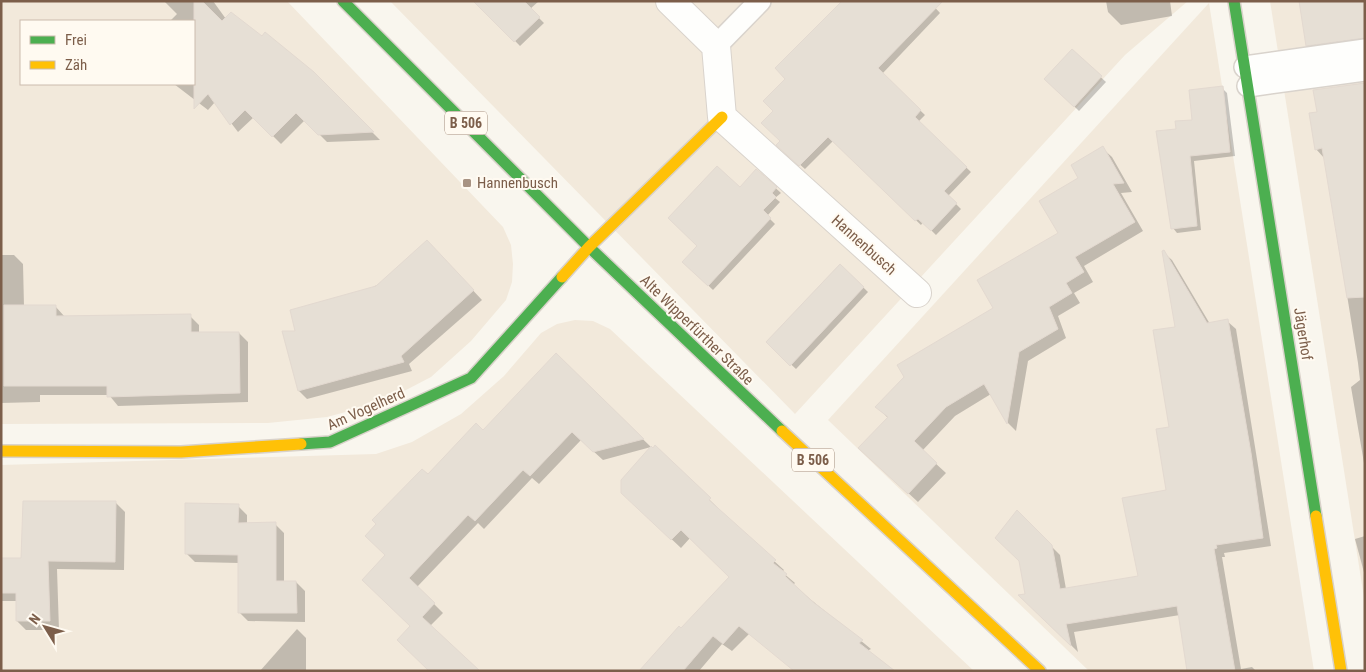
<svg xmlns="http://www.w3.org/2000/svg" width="1366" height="672" font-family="'Roboto Condensed',sans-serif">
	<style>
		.residential { fill: #f2e9db; fill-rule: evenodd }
		.shadow { fill: #0003 }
		.building { fill: #e6dfd5; stroke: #e3d9d0 }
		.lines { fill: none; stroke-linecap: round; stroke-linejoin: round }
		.lane-casing { stroke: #d9d3cc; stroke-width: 24 }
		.street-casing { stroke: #d9d3cc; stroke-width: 30 }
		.fast-casing { stroke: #d9d2ca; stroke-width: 14 }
		.slow-casing { stroke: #d9d2ca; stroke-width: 14 }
		.lane { stroke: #fefefc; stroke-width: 21 }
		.street { stroke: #fefefc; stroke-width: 28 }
		.fast { stroke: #4caf50; stroke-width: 11 }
		.slow { stroke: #ffc107; stroke-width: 11 }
		.poi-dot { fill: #a89383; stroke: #fffaf1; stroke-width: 2 }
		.labels { text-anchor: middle; stroke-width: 4; stroke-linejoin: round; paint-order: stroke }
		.shield { fill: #fffaf1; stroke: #a38d7c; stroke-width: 1 }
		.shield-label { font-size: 14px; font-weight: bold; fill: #7c5e4a }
		.poi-label { font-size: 15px; fill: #7c5e4a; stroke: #fffaf1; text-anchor: start }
		.street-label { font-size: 15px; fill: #7c5e4a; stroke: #fffaf1 }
	</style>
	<rect width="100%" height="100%" fill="#f9f6ee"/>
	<g class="residential">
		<path d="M1,1H287L503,227L511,245L513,264L512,282L506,300L471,341L431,377L383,402L327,417L268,423L1,424ZM21,21H194V84H21Z"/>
		<polygon points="390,1 1188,1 1125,55 795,414"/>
		<polygon points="1270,1 1365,1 1365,604"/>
		<polygon points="1209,3 1314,671 1089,671 828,420"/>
		<polygon points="575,320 593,321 610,329 974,671 1,671 1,465 376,454 412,442 461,414 504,376 541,333 557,324"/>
	</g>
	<g class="shadow">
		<polygon points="164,1 213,1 226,19 262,37 313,73 380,140 327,142 305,120 281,144 254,117 238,132 215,102 208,110 174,84 194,84 194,21 170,21 177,14"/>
		<polygon points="476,1 539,1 530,9 544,23 520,46"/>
		<polygon points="929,1 940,13 882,74 925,115 918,122 971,172 948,196 961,209 936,235 923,222 921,225 833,141 805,169 783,150"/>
		<polygon points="1106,1 1170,1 1172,16 1121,25 1108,12"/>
		<polygon points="1365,1 1365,49 1318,56 1307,45"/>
		<polygon points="1072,51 1106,82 1079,111 1046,79"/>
		<polygon points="1365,83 1365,469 1351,387 1360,380 1358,363 1325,159 1316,149 1318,113 1315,91"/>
		<polygon points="1222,88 1227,93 1235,156 1194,161 1201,230 1177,233 1173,228 1177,130 1193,121"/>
		<polygon points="1102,148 1112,157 1132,192 1121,193 1143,231 1084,266 1093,282 1074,293 1080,303 1058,316 1066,338 1028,361 1016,431 1008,423 991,394 955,416 922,451 946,473 918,502 869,457 888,418 877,407 995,308 1059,234 1080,179"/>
		<polygon points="756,170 781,193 775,198 780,202 767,216 775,224 713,290 684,262"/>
		<polygon points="435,250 482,300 409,364 412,371 307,399 299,391 283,333 297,333"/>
		<polygon points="1163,252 1172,260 1210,324 1227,321 1236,329 1271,546 1224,553 1225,557 1222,557 1241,669 1252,667 1256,671 1188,671 1180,615 1074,632 1078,652 1021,596 1026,595 1017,512 1060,555 1066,589 1139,577 1167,491 1176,328"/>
		<polygon points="1,255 14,255 23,264 24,306 55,306 65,317 190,316 199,325 199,333 239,333 248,342 248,402 118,406 109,395 40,395 40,402 1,403"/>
		<polygon points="840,265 868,292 796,369 767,342"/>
		<polygon points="556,355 651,447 603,460 581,440 539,484 532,478 484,529 478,523 417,587 443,613 430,626 411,626 387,556 428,476 483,431"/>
		<polygon points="655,447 718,508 717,509 784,570 782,572 795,583 793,585 871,649 867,651 749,634 732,651 722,644 699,671 642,671 731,577 690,538 681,548 631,501"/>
		<polygon points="116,503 125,512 124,570 57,569 59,630 26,630 17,621 17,601 1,601 1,559 23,559"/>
		<polygon points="238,506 247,515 247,524 275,524 284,533 284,582 296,582 305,591 305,622 248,621 239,612 239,563 195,562 186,553"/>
		<polygon points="1365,536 1365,576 1355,539"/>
		<polygon points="297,629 306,638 306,671 260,671"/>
	</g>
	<g class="building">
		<polygon points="194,1 202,1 222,21 231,12 262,36 265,32 314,72 374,132 318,135 296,113 272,137 245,110 230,125 208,94 194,109"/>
		<polygon points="473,1 524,1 540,17 514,42"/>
		<polygon points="842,1 943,1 878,68 921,110 915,117 967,167 944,191 957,203 931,231 918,219 915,221 828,137 799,166 776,145 780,141 761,123 773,111 763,101 785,79 775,68"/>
		<polygon points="1299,1 1365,1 1365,38 1306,46"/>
		<polygon points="1072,49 1102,76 1074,107 1044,79"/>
		<polygon points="1365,83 1365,297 1347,298 1322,148 1315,150 1309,113 1317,112 1313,90"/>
		<polygon points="1223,86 1230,152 1190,156 1197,226 1171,229 1156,131 1176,129 1175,121 1192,120 1189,90"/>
		<polygon points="1103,146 1124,183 1113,184 1135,222 1075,257 1084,272 1066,283 1072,293 1049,307 1058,329 1019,352 1007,424 984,384 946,407 914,441 937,463 908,494 858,448 888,417 875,407 904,377 897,365 993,308 977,280 1058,233 1039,201 1078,178 1071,165"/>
		<polygon points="717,166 740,187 756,169 777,187 772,193 776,197 763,210 771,218 708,286 682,262 697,246 668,218"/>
		<polygon points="427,240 474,290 401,356 404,362 298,391 282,331 295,331 290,310 376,286"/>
		<polygon points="1164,250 1207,323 1228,319 1251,453 1263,538 1216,545 1217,548 1214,549 1235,671 1187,671 1177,606 1066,624 1071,646 1018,595 1025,594 1019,561 995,538 1017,510 1052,545 1060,589 1138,576 1122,498 1166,490 1156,429 1169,427 1153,330 1175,327 1162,251"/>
		<polygon points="840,264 864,287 790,366 766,342"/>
		<polygon points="4,305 56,305 56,316 191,314 191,332 239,332 240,393 107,397 107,386 4,386"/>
		<polygon points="556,353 644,439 593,452 572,432 530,476 523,470 475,521 468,515 409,578 435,603 422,617 480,671 429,671 397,640 410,626 362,580 385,555 365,536 376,524 372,520 422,469 428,474 476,423 483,430"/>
		<polygon points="655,445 711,498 709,500 776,560 773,563 787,574 785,576 813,602 863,640 859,643 895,671 794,671 739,626 723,644 713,636 683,671 639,671 679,626 681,628 729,577 681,530 671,540 621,493 621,480 651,446 653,448"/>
		<polygon points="23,501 116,501 115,562 48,561 50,621 16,621 16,593 1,593 1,558 21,558"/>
		<polygon points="185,503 239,504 238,523 276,522 276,581 296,581 297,613 238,613 238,555 185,554"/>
	</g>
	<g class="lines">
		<g class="lane-casing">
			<g id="lane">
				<polyline points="716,46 760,1"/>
				<polyline points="1245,67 1365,50"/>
				<polyline points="1248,86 1365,70"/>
			</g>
		</g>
		<g class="street-casing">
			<polyline id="street" points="670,1 716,46 722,117 917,293"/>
		</g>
		<g class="fast-casing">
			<g id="fast">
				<polyline points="343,1 589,247 782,431"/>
				<polyline points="1234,1 1316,516"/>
				<polyline points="301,444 330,442 471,378 562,277"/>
			</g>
		</g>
		<g class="slow-casing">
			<g id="slow">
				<polyline points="562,277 589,247 722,117"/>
				<polyline points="782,431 1040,671"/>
				<polyline points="1,451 181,452 301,444"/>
				<polyline points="1316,516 1341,671"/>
			</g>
		</g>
		<use href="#lane" class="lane"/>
		<use href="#street" class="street"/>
		<use href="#fast" class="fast"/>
		<use href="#slow" class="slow"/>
	</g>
	<rect class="poi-dot" x="462" y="178" width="10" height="10" rx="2.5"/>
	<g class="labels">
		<g class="shield">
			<rect x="445" y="111.5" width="42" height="23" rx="4"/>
			<rect x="792" y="448.5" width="42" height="23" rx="4"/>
		</g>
		<g class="shield-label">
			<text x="466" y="128">B 506</text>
			<text x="813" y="465">B 506</text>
		</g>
		<g class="poi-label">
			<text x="477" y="188">Hannenbusch</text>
		</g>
		<g class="street-label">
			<text transform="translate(864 245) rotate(42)" y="5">Hannenbusch</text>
			<text transform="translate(697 330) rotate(44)" y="5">Alte Wipperfürther Straße</text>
			<text transform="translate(1303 334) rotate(81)" y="5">Jägerhof</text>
			<text transform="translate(366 409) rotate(-24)" y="5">Am Vogelherd</text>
		</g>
	</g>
	<rect width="1366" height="672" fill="none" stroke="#7c5e4a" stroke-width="5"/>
	<rect x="20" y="20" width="175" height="65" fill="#fffaf1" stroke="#cbbcae"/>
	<rect x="30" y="36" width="25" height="8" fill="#4caf50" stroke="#cbbcae"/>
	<text x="65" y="45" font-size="15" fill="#7c5e4a">Frei</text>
	<rect x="30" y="61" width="25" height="8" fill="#ffc107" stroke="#cbbcae"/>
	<text x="65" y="70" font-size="15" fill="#7c5e4a">Zäh</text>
	<g transform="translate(45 627) rotate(307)" stroke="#fffaf1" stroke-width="4" paint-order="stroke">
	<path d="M0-4L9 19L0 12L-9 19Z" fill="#7c5e4a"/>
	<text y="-8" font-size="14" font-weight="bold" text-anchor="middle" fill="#7c5e4a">N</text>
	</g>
</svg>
